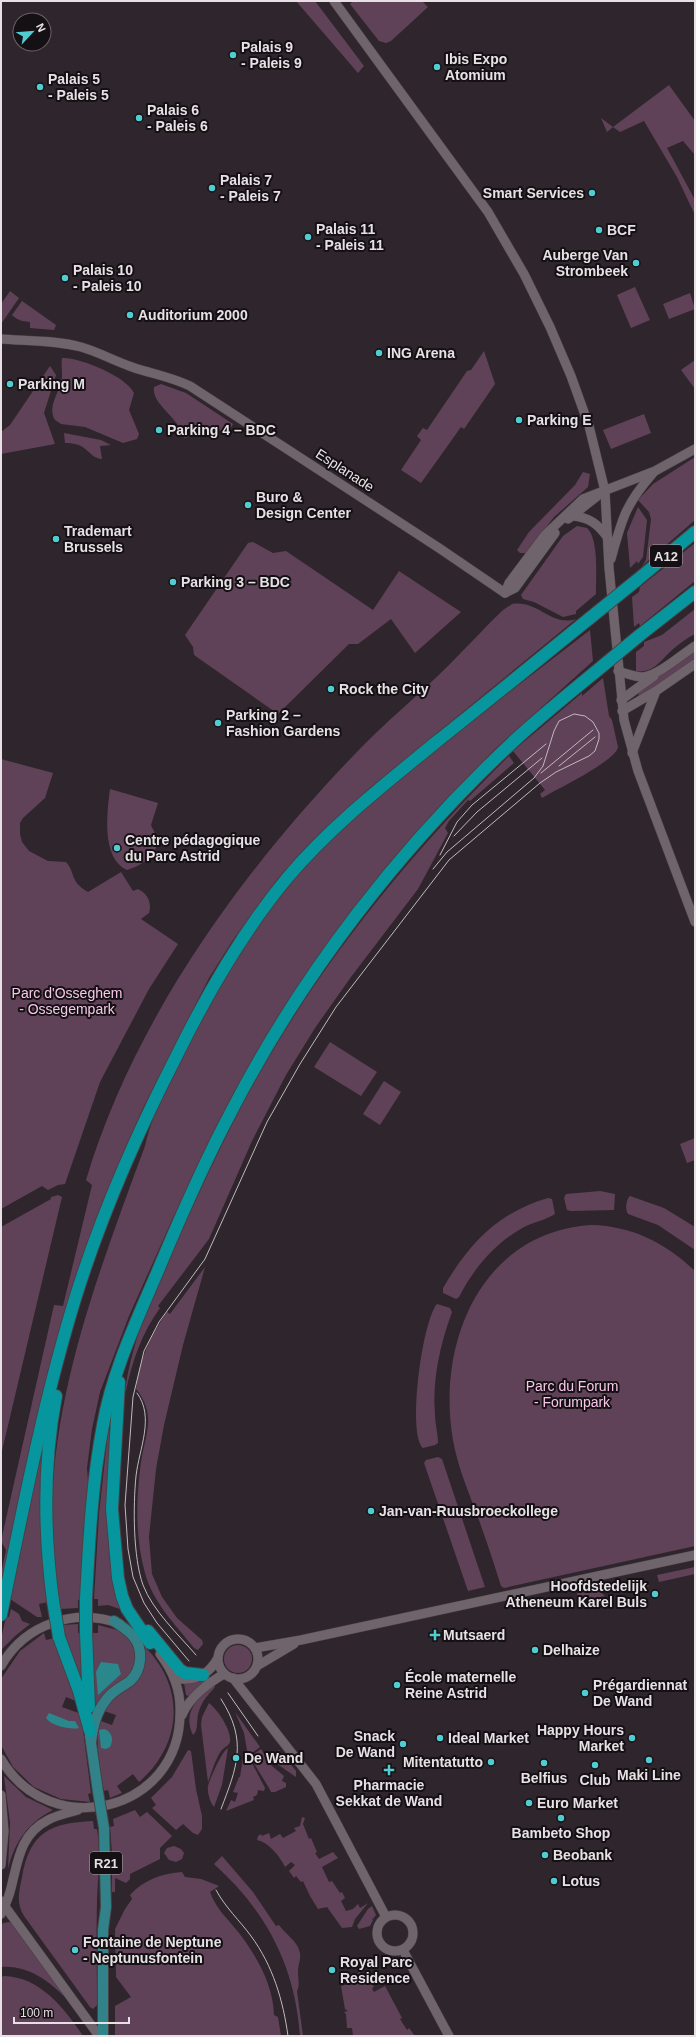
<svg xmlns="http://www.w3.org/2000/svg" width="696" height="2037" font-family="Helvetica,sans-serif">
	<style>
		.green { fill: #604258 }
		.water { fill: #2a878c }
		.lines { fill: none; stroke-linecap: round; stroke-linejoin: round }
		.secondary-casing { stroke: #494146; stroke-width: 10 }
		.primary-casing { stroke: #494146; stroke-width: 12 }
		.highway-casing { stroke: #494146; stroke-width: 14 }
		.secondary { stroke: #6f646c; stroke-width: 9 }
		.primary { stroke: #318289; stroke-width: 10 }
		.highway { stroke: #07969d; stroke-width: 12 }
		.tram { stroke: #c0b9be; stroke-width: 1 }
		.primary-bridge-casing { stroke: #494146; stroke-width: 12; stroke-linecap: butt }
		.highway-bridge-casing { stroke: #494146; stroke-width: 14; stroke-linecap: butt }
		.primary-bridge { stroke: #318289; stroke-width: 10 }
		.highway-bridge { stroke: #07969d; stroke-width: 12 }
		.poi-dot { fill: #51ccd3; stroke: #141013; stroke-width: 1.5 }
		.labels { text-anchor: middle; stroke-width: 4; stroke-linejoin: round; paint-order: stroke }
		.shield { fill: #141013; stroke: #a8a2a6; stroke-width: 1 }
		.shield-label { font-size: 13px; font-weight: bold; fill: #e7e1e5 }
		.poi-label { font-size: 14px; font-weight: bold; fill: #e7e1e5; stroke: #141013; text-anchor: start }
		.street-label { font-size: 14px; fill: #e7e1e5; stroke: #141013 }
		.park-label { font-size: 14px; fill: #f7c7e9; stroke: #141013 }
	</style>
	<rect width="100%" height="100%" fill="#2f252c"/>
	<g class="green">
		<polygon points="296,1 315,1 364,66 358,73"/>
		<polygon points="353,1 422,1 428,7 391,41 386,43 379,41 350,4"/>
		<polygon points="669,85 695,121 695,155 683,141 667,148 695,200 694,213 677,177 644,121 620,132 613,127 607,132 601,118 613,127"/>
		<polygon points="635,287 650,320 631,328 617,295"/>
		<polygon points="10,291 19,298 1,324 1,304"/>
		<polygon points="690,293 695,309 669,319 663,304"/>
		<path d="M22,301L56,325L54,330L30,328V322C23,321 18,321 12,315Z"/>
		<polygon points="484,351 495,384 464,429 461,427 421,483 401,470 421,440 417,436 423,428 427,430 467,371 471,370"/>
		<path d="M62,358C79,357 126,376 134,393L129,410L139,434L137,439L123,443L85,427L61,424L55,420C46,405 63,389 62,374C62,368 61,364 62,358Z"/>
		<polygon points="695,360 695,389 681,370"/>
		<polygon points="50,366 56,375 44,413 55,444 1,454 1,432 10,425"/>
		<path d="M161,384L186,393L233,424L231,428L184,438C179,417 151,404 154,387Z"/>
		<polygon points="644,414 651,433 611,449 603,430"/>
		<path d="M64,433L101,440L111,445L100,446L102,459C88,458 88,442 65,443Z"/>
		<polygon points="695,457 695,520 642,566 646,560 651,519 649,512 638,500 653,484"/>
		<polygon points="583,472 590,474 588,487 554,517 526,553 520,553 517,550 529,532 575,485"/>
		<polygon points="638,507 647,520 643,557 638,564 637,561 630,568 627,533"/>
		<path d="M577,526L587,528C599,539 596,578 596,594L576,611V614L563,617L534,602L523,599L521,595L563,536Z"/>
		<polygon points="253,542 273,553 286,551 373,610 399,571 461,612 415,653 391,619 358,644 349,644 278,714 194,655 193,647 185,635 248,543"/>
		<polygon points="695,543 695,581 640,626 639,623 634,627 632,597 639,592 640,587"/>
		<path d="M512,604C539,600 550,627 576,619L370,788L313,840L276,881L233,940L209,978L142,1110L109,1189L1,1597V1574L6,1550L1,1541L54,1305L63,1306L92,1185L86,1180C133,1022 240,873 354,755C384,723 419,695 450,664C468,646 485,627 503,610Z"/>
		<path d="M695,609V634C687,638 679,644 672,650C661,660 653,674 636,671V652L644,646V642L662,635Z"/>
		<path d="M590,630L593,661L494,750L430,817L384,871L343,922L306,975L234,1092L172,1220L129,1316L100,1392L92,1429L87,1468L89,1494L82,1599L78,1600V1608L60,1609C29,1449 91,1293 145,1146C154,1106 176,1068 196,1031C225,974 258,920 301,871C337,829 382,794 425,759C480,715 535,672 590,630Z"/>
		<polygon points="695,651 695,661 639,698 638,691"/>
		<path d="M603,678L609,716L612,720L618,747C616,761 557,789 542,798L540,794L545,790L513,751L582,693V696Z"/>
		<path d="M509,756L514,763L470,801L468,800L449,821L445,828L448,833L418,889L351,977L315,1028L286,1075L252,1141L209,1239L158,1306L160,1308C142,1333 132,1361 126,1391H125C133,1331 161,1276 186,1221C208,1174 229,1128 254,1083C322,961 410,853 509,756Z"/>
		<path d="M1,759L53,773L45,798L23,818L20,823V834L22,842L29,851L48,861L66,862C76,873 69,881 88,892L121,872L133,891L138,889C148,894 152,903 149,913L141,919L178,944L149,989L100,1082L65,1184L58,1185L48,1190L42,1186L1,1209Z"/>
		<path d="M110,789L158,803L151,825C153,830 158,837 157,843C156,857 138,867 127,870C101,858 107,813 110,789Z"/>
		<polygon points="330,1042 377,1072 361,1096 314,1067"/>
		<polygon points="384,1081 401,1092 380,1125 363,1114"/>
		<polygon points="695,1138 695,1160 687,1163 680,1144"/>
		<polygon points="600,1191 615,1194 614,1210 571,1211 567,1210 564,1198 566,1194"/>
		<polygon points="58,1195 62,1197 1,1455 1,1227 51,1199 51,1197"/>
		<path d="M630,1196L664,1208L695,1227V1250L658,1225L628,1214C625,1210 626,1199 630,1196Z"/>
		<path d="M548,1198L552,1199L555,1214C546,1220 534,1222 524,1227C495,1243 474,1268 459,1297L456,1299L443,1293V1288C469,1244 497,1213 548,1198Z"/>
		<path d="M591,1225C632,1226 666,1243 695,1271V1546L504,1588L501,1586C493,1560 484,1534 475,1509C466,1486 457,1463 453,1440C436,1342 482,1232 591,1225Z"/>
		<path d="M205,1267L183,1345L164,1425L156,1469L149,1537L152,1574L162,1597L177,1618L202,1640L203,1644L198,1650L194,1648C176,1625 153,1603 145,1573C135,1538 136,1498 141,1462C143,1447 149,1432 148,1417C147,1407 143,1397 136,1389C139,1361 150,1336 167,1312L170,1314Z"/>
		<path d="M437,1304L450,1308L452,1312C440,1345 432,1380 435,1415C435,1424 438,1433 438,1443L435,1445L423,1448C407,1434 422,1321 437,1304Z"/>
		<polygon points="108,1431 111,1431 123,1610 108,1605 98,1606 98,1599 94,1599 99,1514"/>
		<polygon points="41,1451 45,1452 48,1602 39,1604 42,1617 37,1617 10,1599"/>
		<polygon points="438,1457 442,1459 485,1587 468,1591 424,1463 426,1460"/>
		<polygon points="695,1567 695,1574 659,1582 657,1575"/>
		<polygon points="642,1579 649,1586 621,1593 620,1583"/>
		<polygon points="596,1588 605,1596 578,1602 577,1593"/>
		<polygon points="11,1609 19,1614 22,1621 30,1624 15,1636 1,1650 1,1639 6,1617 9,1617"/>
		<polygon points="78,1624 78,1633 81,1633 82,1682 61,1637 65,1636 63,1625"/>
		<polygon points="98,1625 125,1632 137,1650 135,1669 95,1709 91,1633 98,1633"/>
		<polygon points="44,1633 46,1640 55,1638 78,1702 66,1697 62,1707 81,1714 91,1793 88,1794 90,1802 61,1799 34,1787 13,1767 1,1745 1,1679 20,1651"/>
		<path d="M143,1645C186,1686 183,1744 139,1782L133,1774L117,1786L122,1793L110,1798L108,1790L104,1791C99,1767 96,1744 98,1720L112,1725L116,1715L101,1710L106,1703L128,1686Z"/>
		<circle cx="238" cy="1659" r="14"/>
		<polygon points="207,1675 209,1679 189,1696 186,1695 184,1683"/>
		<path d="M214,1684L215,1687C208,1695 202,1701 199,1711C196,1718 199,1731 193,1735C182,1711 198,1699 214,1684Z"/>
		<path d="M209,1703C217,1709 232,1730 230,1742C229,1746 224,1747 221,1751C215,1760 212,1772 208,1782L201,1725L202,1717Z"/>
		<polygon points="235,1712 260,1747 248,1756 244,1733"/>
		<path d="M228,1748L222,1785L214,1807C210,1803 207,1792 208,1786C210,1778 222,1751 228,1748Z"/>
		<polygon points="261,1749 272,1766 284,1776 282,1781 286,1783 286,1787 275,1792 271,1792 269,1788 250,1757"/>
		<polygon points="188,1750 191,1751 196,1789 202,1816 202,1829 198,1835 193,1833 183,1824 176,1830 152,1808 156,1805 151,1798 172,1777"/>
		<polygon points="279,1750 296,1771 296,1777 277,1764 271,1756"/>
		<polygon points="243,1758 252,1763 265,1788 264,1791 258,1790 257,1795 253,1797 254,1800 226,1811 231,1800 235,1802 238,1793 233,1792 239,1777 240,1777"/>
		<path d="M4,1776L26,1797L53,1810C28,1823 15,1841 8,1869L10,1823Z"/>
		<polygon points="135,1810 140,1817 147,1812 172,1836 160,1848 160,1859 130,1874 130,1879 126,1883 115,1878 115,1892 112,1892 112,1853 110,1827 114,1826 113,1819"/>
		<path d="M302,1817L305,1818L303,1824L309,1839L311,1838L317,1852L315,1853L319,1859L333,1852L338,1858L322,1867L329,1882L332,1881L340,1893L342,1892L345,1898L341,1901L346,1911L353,1909L358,1904L360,1908L368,1903L355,1919L352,1927L342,1928L327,1907L318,1909L310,1896L303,1881L301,1882L296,1876L294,1878L289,1871L295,1865L291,1862L285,1867C280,1857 270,1843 257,1840L258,1836L261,1834L262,1836L269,1833L271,1839L280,1834L283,1838L296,1831L294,1828L300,1826Z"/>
		<path d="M93,1821L94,1829H97C101,1853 98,1876 97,1900C96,1935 97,1970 97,2005L93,2009L90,2007L24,1916C16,1903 19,1892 22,1877C30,1832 50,1823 93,1821Z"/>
		<polygon points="174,1846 181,1849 184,1853 182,1859 176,1862 169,1860 164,1853 167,1848"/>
		<path d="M222,1856L253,1892L276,1926L279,1925C285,1934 298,1941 300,1953C301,1959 298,1965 298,1972C298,1978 300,1985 297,1991L303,2036H300C295,1965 266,1911 214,1864Z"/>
		<path d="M182,1872L185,1877L201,1879L219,1886L210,1892C216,1909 228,1919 239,1933C257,1957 273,1984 274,2015L278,2017L281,2036H115V2006L131,1997L116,1977L115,1929L125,1909L132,1899L130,1895C143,1880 163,1873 182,1872Z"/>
		<polygon points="372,1906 376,1915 373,1919 371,1918 373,1920 370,1926 359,1929 357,1926 368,1909"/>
		<path d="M9,1922L12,1923L70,2002C51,1983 30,1965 1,1967V1927L3,1923Z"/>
		<polygon points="360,1972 361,1983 365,1983 365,1980 368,1981 370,1978 372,1979 370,1984 374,1986 372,1989 374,1992 385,1986 402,2018 400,2019 407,2030 409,2028 415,2036 353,2036 352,2028 347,2028 346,2014 344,2012 348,2011 345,2009 341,1986 348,1984 347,1980 344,1980 343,1974 351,1973 355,1980 359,1980 358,1973"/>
		<path d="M4,1976C40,1977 64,2008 83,2036H1V1977Z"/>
	</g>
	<g class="water">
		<polygon points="101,1662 118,1664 121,1674 98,1695 96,1672"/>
		<path d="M49,1713L69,1721H75L79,1728C71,1730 51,1726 46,1718Z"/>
		<path d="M104,1729C112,1732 114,1739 110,1747L106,1749L101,1748L99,1730Z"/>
	</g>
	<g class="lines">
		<g class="secondary-casing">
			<g id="secondary">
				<polyline points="334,1 488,212 524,274 550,327 571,376 589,426 605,491 609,568 624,720 638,771 695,922"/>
				<path d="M1,339C27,341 55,340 81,347C99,352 114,361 132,367C152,374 169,376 190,386L439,548L505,593"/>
				<path d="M572,516C589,517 598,524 608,538"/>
				<polyline points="568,519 600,494"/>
				<path d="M611,559C622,519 625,505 653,473"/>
				<polyline points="505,593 509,583 545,535 583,499 655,471 695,449"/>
				<polyline points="505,593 515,588 555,533"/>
				<path d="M618,671C625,673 635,677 643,677C659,675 681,655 695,646"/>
				<polyline points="621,700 654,676"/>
				<polyline points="622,711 656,691 695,664"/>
				<polyline points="632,753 656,691"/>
				<circle cx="238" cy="1659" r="20"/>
				<polyline points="255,1648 301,1640 695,1555"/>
				<path d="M1,1666C25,1624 75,1607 120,1624"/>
				<polyline points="257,1666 294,1644"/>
				<path d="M174,1678C194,1682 208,1676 218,1658"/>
				<polyline points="233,1678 316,1784 386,1917"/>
				<path d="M182,1715C189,1698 208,1683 224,1674"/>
				<path d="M1,1759C50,1843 180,1812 180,1713C181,1692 173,1671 160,1654"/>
				<polyline points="1,1795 4,1831 1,1865"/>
				<polyline points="1,1901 99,2036"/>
				<path d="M1,1914C5,1906 9,1897 11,1888C18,1861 20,1834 48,1820C57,1815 68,1813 78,1810"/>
				<circle cx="395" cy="1933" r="18"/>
				<polyline points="403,1950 449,2036"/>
			</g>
		</g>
		<g class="primary-casing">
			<g id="primary">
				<polyline points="90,1736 98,1792"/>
				<path d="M91,1742C93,1727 96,1712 106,1700C112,1691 122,1687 130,1681C142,1670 144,1649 133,1636C128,1630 121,1626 114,1621"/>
				<polyline points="103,2036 103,1930 106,1907 104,1828"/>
			</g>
		</g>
		<g class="highway-casing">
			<g id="highway">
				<polyline points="637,580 695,532"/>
				<polyline points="640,635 695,592"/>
				<polyline points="119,1382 112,1509 118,1578 122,1596 127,1609 150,1643"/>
				<path d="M86,1599C89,1542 92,1482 103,1425C113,1368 140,1314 162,1261C183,1211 205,1161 231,1112C302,974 401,846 515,740C540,717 567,695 594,673"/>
				<path d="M53,1601C44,1533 43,1464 56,1396"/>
				<path d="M1,1615C23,1509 43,1403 75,1299C101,1215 137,1133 177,1055C208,992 243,931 288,877C331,826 384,785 435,743C487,702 538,660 590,618"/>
				<polyline points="148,1631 180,1670 185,1673 203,1675"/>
				<polyline points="86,1633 89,1707"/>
				<polyline points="59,1637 79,1691 90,1731"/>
			</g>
		</g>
		<use href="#secondary" class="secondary"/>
		<use href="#primary" class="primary"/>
		<use href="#highway" class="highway"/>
		<g class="tram">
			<polyline points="559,766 595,737"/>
			<polyline points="541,773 593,730"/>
			<polyline points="454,836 477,812 542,758"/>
			<polyline points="440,855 457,822 472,805 546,744"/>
			<path d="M137,1393C155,1417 139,1449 136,1476C133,1506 133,1557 143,1585C153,1611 178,1634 196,1655"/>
			<polyline points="189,1661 157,1623 144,1603 133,1577 128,1549 125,1505 133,1397 144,1351 159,1322 205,1259 267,1122 300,1064 336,1007 449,860 540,783 556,772 589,756 595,751 599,739 599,733 593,722 585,716 574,714 559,721 554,731 543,766 534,778 447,852 433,869"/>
			<polyline points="228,1693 258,1736"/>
			<path d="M221,1699C248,1741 237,1767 221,1809"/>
			<path d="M216,1890C225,1907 240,1921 251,1936C273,1966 283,2000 288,2036"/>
		</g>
		<g class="primary-bridge-casing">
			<polyline id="primary-bridge" points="98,1792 104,1828"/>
		</g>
		<g class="highway-bridge-casing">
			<g id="highway-bridge">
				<polyline points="590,618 637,580"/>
				<polyline points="594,673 640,635"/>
				<polyline points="86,1599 86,1633"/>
				<polyline points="53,1601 59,1637"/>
			</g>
		</g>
		<use href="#primary-bridge" class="primary-bridge"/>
		<use href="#highway-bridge" class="highway-bridge"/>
	</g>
	<g class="poi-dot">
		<circle cx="233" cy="55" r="4"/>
		<circle cx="437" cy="67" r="4"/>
		<circle cx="40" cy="87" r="4"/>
		<circle cx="139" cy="118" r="4"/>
		<circle cx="212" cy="188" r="4"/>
		<circle cx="592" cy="193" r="4"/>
		<circle cx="599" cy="230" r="4"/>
		<circle cx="308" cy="237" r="4"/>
		<circle cx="636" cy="263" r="4"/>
		<circle cx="65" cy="278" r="4"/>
		<circle cx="130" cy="315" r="4"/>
		<circle cx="379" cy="353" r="4"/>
		<circle cx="10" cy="384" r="4"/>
		<circle cx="519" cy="420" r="4"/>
		<circle cx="159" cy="430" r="4"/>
		<circle cx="248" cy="505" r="4"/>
		<circle cx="56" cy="539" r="4"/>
		<circle cx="173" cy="582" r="4"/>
		<circle cx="331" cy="689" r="4"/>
		<circle cx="218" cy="723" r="4"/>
		<circle cx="117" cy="848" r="4"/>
		<circle cx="371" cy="1511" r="4"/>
		<circle cx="655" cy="1594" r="4"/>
		<path d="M433 1629h4v4h4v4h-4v4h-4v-4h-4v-4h4z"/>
		<circle cx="535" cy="1650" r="4"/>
		<circle cx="397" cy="1685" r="4"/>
		<circle cx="585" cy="1693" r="4"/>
		<circle cx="440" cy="1738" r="4"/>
		<circle cx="632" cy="1738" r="4"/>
		<circle cx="403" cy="1744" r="4"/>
		<circle cx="236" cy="1758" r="4"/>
		<circle cx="649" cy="1760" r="4"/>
		<circle cx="491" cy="1762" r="4"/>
		<circle cx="544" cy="1763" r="4"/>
		<circle cx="595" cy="1765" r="4"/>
		<path d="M387 1764h4v4h4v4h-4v4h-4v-4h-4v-4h4z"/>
		<circle cx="529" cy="1803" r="4"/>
		<circle cx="561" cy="1818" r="4"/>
		<circle cx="545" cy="1855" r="4"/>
		<circle cx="554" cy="1881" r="4"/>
		<circle cx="75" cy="1950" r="4"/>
		<circle cx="332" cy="1970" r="4"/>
	</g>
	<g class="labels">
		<g class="shield">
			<rect x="650" y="545" width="32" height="22" rx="3"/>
			<rect x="90" y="1852" width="32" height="22" rx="3"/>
		</g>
		<g class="shield-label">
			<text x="666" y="561">A12</text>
			<text x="106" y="1868">R21</text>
		</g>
		<g class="poi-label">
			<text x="241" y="52">Palais 9<tspan x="241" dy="16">- Paleis 9</tspan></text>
			<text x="445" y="64">Ibis Expo<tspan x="445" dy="16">Atomium</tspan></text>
			<text x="48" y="84">Palais 5<tspan x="48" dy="16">- Paleis 5</tspan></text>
			<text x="147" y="115">Palais 6<tspan x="147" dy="16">- Paleis 6</tspan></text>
			<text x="220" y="185">Palais 7<tspan x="220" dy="16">- Paleis 7</tspan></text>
			<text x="584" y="198" text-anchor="end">Smart Services</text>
			<text x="316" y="234">Palais 11<tspan x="316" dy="16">- Paleis 11</tspan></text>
			<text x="607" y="235">BCF</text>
			<text x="628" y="260" text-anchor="end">Auberge Van<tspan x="628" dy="16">Strombeek</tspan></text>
			<text x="73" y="275">Palais 10<tspan x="73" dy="16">- Paleis 10</tspan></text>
			<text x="138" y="320">Auditorium 2000</text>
			<text x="387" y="358">ING Arena</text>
			<text x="18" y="389">Parking M</text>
			<text x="527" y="425">Parking E</text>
			<text x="167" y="435">Parking 4 – BDC</text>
			<text x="256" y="502">Buro &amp;<tspan x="256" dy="16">Design Center</tspan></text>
			<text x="64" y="536">Trademart<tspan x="64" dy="16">Brussels</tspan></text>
			<text x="181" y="587">Parking 3 – BDC</text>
			<text x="339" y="694">Rock the City</text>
			<text x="226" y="720">Parking 2 –<tspan x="226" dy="16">Fashion Gardens</tspan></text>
			<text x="125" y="845">Centre pédagogique<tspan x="125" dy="16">du Parc Astrid</tspan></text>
			<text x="379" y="1516">Jan-van-Ruusbroeckollege</text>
			<text x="647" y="1591" text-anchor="end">Hoofdstedelijk<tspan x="647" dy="16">Atheneum Karel Buls</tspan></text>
			<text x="443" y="1640">Mutsaerd</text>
			<text x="543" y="1655">Delhaize</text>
			<text x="405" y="1682">École maternelle<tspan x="405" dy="16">Reine Astrid</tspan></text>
			<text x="593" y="1690">Prégardiennat<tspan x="593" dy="16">De Wand</tspan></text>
			<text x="624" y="1735" text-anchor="end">Happy Hours<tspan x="624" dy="16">Market</tspan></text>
			<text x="395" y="1741" text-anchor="end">Snack<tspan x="395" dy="16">De Wand</tspan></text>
			<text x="448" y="1743">Ideal Market</text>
			<text x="244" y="1763">De Wand</text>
			<text x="483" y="1767" text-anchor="end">Mitentatutto</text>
			<text x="649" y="1780" text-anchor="middle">Maki Line</text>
			<text x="544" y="1783" text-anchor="middle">Belfius</text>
			<text x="595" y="1785" text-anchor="middle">Club</text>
			<text x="389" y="1790" text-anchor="middle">Pharmacie<tspan x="389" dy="16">Sekkat de Wand</tspan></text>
			<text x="537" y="1808">Euro Market</text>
			<text x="561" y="1838" text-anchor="middle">Bambeto Shop</text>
			<text x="553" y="1860">Beobank</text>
			<text x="562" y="1886">Lotus</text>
			<text x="83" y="1947">Fontaine de Neptune<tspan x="83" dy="16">- Neptunusfontein</tspan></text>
			<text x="340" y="1967">Royal Parc<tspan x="340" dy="16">Residence</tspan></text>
		</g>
		<g class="street-label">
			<text transform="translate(345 470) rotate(33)" y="5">Esplanade</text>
		</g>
		<g class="park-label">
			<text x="67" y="998">Parc d'Osseghem<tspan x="67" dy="16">- Ossegempark</tspan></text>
			<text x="572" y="1391">Parc du Forum<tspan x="572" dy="16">- Forumpark</tspan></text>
		</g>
	</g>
	<rect width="696" height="2037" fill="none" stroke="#e7e1e5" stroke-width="4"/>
	<g transform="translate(32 32) rotate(64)"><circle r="19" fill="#141013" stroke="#686467"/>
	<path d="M0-3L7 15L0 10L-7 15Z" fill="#51ccd3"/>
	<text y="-6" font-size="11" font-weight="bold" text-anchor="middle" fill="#e7e1e5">N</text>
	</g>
	<path d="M14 2017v6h115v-6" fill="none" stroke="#e7e1e5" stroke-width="2"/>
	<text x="20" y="2017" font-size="12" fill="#e7e1e5" stroke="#141013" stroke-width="3" paint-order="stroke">100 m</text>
</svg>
